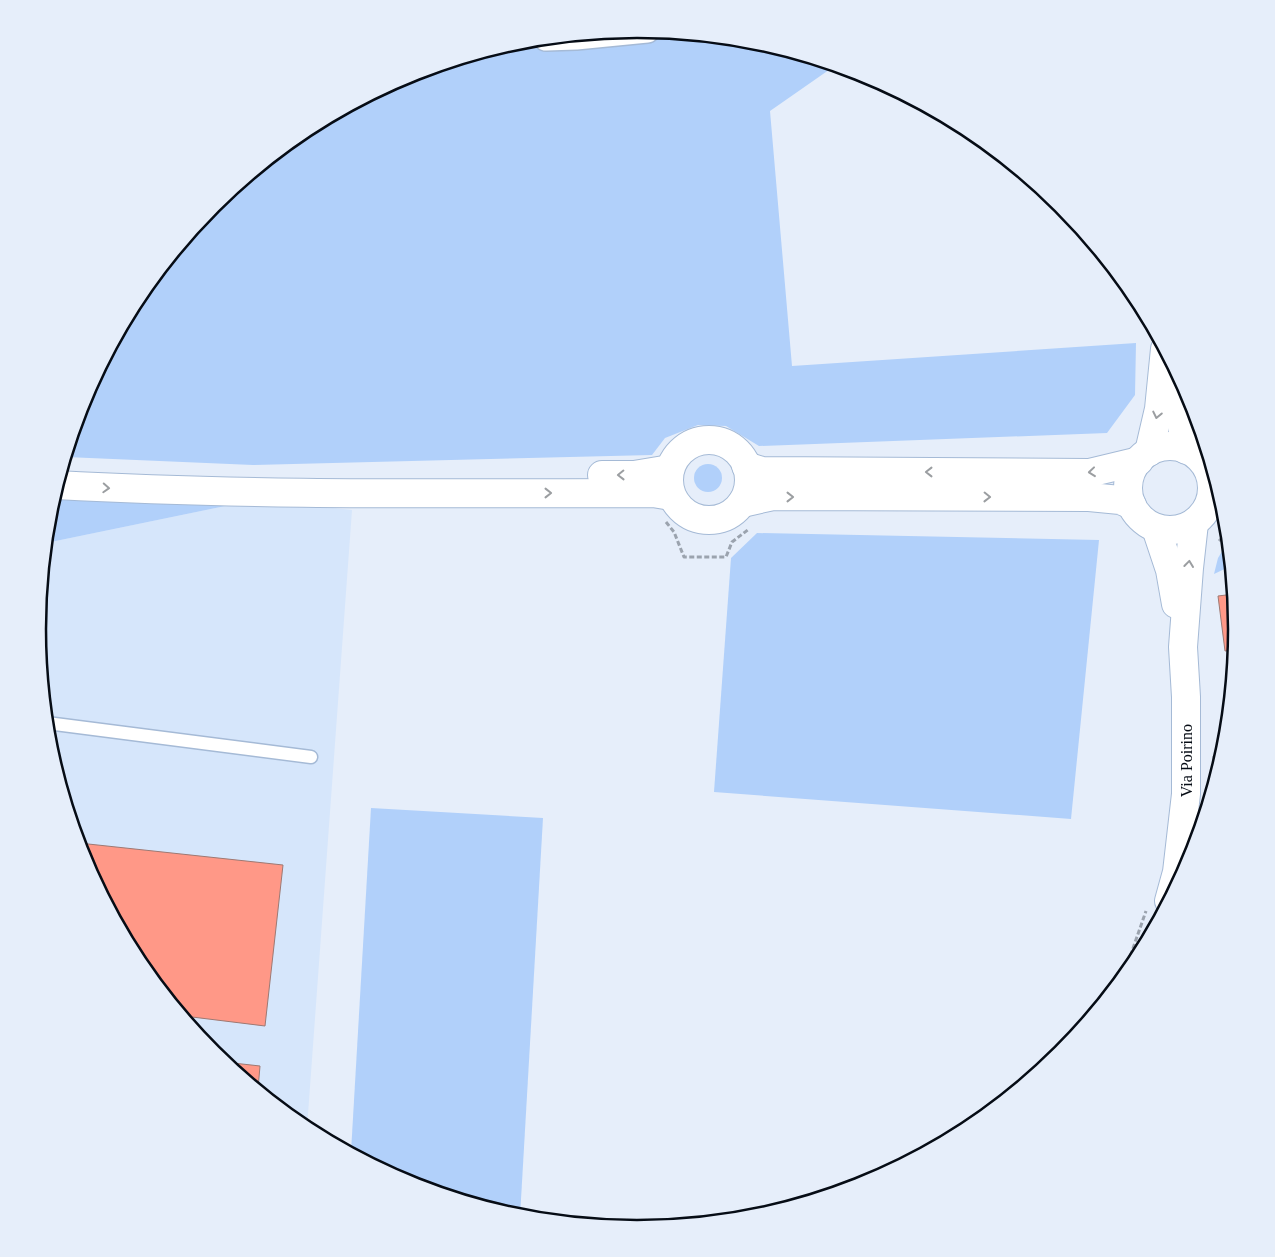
<svg xmlns="http://www.w3.org/2000/svg" width="1275" height="1257" font-family="Georgia,serif">
	<style>
		.built { fill: #d6e6fb }
		.green { fill: #b1d0fa }
		.building { fill: #ff9887; stroke: #9d7973 }
		.lines { fill: none; stroke-linecap: round; stroke-linejoin: round }
		.service-casing { stroke: #a5bad6; stroke-width: 15 }
		.minor-casing { stroke: #a5bad6; stroke-width: 28 }
		.tertiary-casing { stroke: #a5bad6; stroke-width: 30 }
		.secondary-casing { stroke: #a5bad6; stroke-width: 30 }
		.path { stroke: #9ba3ae; stroke-width: 3; stroke-dasharray: 5 2.5; stroke-linecap: butt }
		.service { stroke: #fff; stroke-width: 12 }
		.minor { stroke: #fff; stroke-width: 25 }
		.tertiary { stroke: #fff; stroke-width: 28 }
		.secondary { stroke: #fff; stroke-width: 28 }
		.oneway { stroke: #9b9ea1 }
		.labels { text-anchor: middle; stroke-width: 4; stroke-linejoin: round; paint-order: stroke }
		.street-label { font-size: 16px; fill: #060c15; stroke: #e6eefa }
		.rim { fill: none; stroke: #060c15; stroke-width: 2.5 }
	</style>
	<rect width="100%" height="100%" fill="#e6eefa"/>
	<polygon class="built" points="288,503 352,510 307,1128 213,1052 139,961 83,858 49,745 38,628 46,543 235,504"/>
	<g class="green">
		<polygon points="684,33 755,40 836,65 770,111 792,366 1136,343 1135,395 1107,433 759,446 726,426 698,425 665,438 652,455 253,465 66,457 84,399 139,295 214,204 305,130 408,74 497,47"/>
		<circle cx="708" cy="478" r="14"/>
		<polygon points="55,492 235,504 46,543 49,511"/>
		<polygon points="757,533 1099,540 1071,819 714,792 731,558"/>
		<polygon points="1229,540 1231,566 1214,574 1218,558"/>
		<polygon points="371,808 543,818 520,1217 408,1182 351,1152"/>
	</g>
	<g class="building">
		<polygon points="1234,594 1237,629 1235,650 1225,651 1218,596"/>
		<polygon points="79,843 283,865 265,1026 184,1016 139,961 83,858"/>
		<polygon points="224,1062 260,1066 258,1089"/>
	</g>
	<g class="lines">
		<g class="service-casing">
			<polyline id="service" points="47,723 311,757"/>
		</g>
		<g class="minor-casing">
			<g id="minor">
				<polyline points="546,38 576,37 647,30"/>
				<polyline points="1206,467 1213,468"/>
				<polyline points="1209,506 1223,503"/>
			</g>
		</g>
		<g class="tertiary-casing">
			<g id="tertiary">
				<circle cx="709" cy="480" r="40"/>
				<polyline points="746,466 762,471 1089,473 1139,461"/>
				<polyline points="602,475 634,475 670,469"/>
				<path d="M57,485C256,496 455,493 653,493L671,496"/>
				<polyline points="742,503 773,496 1089,497 1120,500 1132,505"/>
			</g>
		</g>
		<g class="secondary-casing">
			<g id="secondary">
				<polyline points="1173,367 1186,450"/>
				<circle cx="1170" cy="488" r="42"/>
				<polyline points="1149,452 1159,409 1165,349"/>
				<polyline points="1156,528 1170,570 1176,604"/>
				<path id="s1" d="M1169,901L1177,872L1186,794V697L1183,647L1189,568L1194,523"/>
			</g>
		</g>
		<g class="path">
			<polyline points="1148,317 1148,331"/>
			<polyline points="666,522 674,532 684,557 726,557 732,542 749,529"/>
			<polyline points="1219,541 1228,532"/>
			<polyline points="1214,756 1215,780"/>
			<polyline points="1123,977 1146,911"/>
		</g>
		<use href="#service" class="service"/>
		<use href="#minor" class="minor"/>
		<use href="#tertiary" class="tertiary"/>
		<use href="#secondary" class="secondary"/>
	</g>
	<defs><path id="oneway-chevron" d="M-2-3.5L2.5 0L-2 3.5" fill="none" stroke-width="1.6" stroke-linecap="round" stroke-linejoin="round" transform="scale(1.25)"/></defs>
	<g class="oneway">
		<use href="#oneway-chevron" transform="translate(1157 415) rotate(102)"/>
		<use href="#oneway-chevron" transform="translate(929 472) rotate(-180)"/>
		<use href="#oneway-chevron" transform="translate(1092 472) rotate(174)"/>
		<use href="#oneway-chevron" transform="translate(621 475) rotate(179)"/>
		<use href="#oneway-chevron" transform="translate(106 488) rotate(3)"/>
		<use href="#oneway-chevron" transform="translate(548 493)"/>
		<use href="#oneway-chevron" transform="translate(790 497)"/>
		<use href="#oneway-chevron" transform="translate(987 497) rotate(1)"/>
		<use href="#oneway-chevron" transform="translate(1189 564) rotate(-83)"/>
	</g>
	<g class="labels">
		<g class="street-label">
			<text dy="6" stroke="none"><textPath href="#s1" startOffset="142">Via Poirino</textPath></text>
		</g>
	</g>
	<path d="M0 0H1275V1257H0ZM46 629a591 591 0 1 1 1182 0a591 591 0 1 1-1182 0Z" fill="#e6eefa" fill-rule="evenodd"/>
	<path class="rim" d="M46 629a591 591 0 1 1 1182 0a591 591 0 1 1-1182 0Z"/>
</svg>
